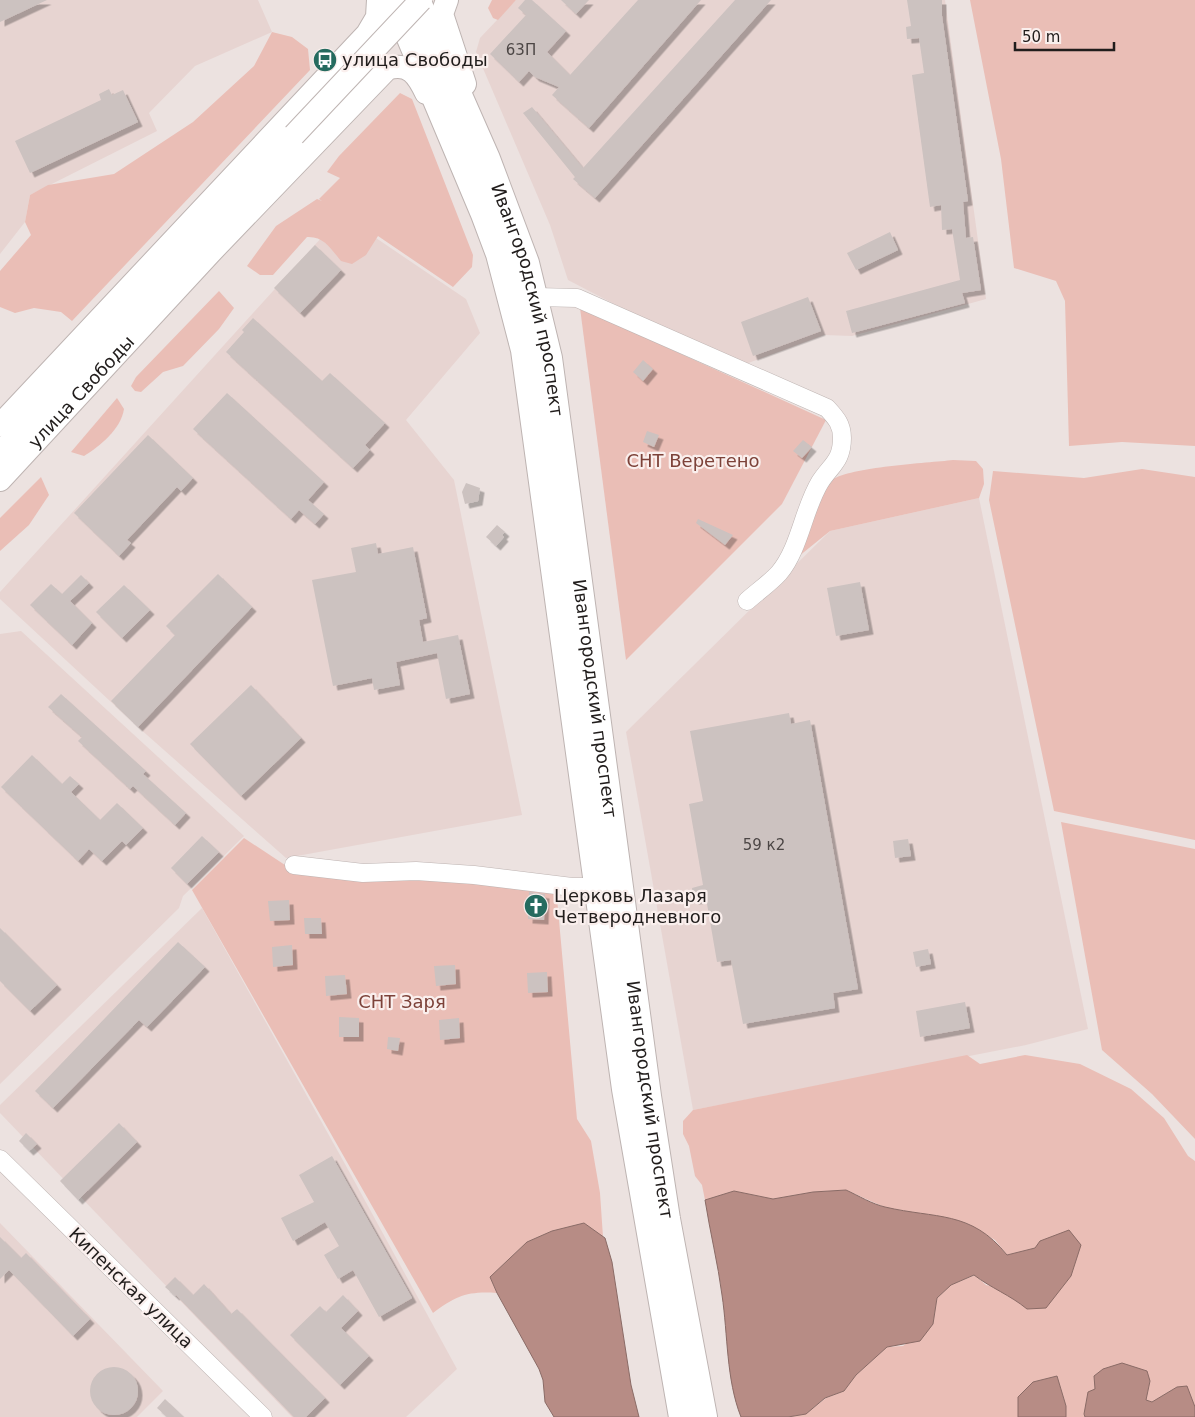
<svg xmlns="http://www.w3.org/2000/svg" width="1195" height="1417" font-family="'DejaVu Sans',sans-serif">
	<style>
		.built { fill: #e7d4d1 }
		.green { fill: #eabeb6 }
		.water { fill: #b78c85; stroke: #8a6b66 }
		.building { fill: #ccc2c0; filter: url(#shadow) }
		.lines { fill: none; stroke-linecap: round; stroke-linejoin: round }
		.minor-casing { stroke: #beb4b2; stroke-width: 19 }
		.major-casing { stroke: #beb4b2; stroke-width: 24 }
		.highway-casing { stroke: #beb4b2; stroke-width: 28 }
		.minor { stroke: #fff; stroke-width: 18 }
		.major { stroke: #fff; stroke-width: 22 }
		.highway { stroke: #fff; stroke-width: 26 }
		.major-bridge-casing { stroke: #beb4b2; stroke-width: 24; stroke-linecap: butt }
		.major-bridge { stroke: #fff; stroke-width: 22 }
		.labels { text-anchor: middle; stroke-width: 4.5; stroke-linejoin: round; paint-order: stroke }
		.number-label { font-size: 15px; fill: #4c4645 }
		.poi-label { font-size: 18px; fill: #211d1c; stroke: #faefed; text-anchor: start }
		.street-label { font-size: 18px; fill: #211d1c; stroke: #faefed }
		.park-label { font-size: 18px; fill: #7d4239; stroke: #faefed }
	</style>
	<defs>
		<filter id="shadow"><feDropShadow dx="4.5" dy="4.5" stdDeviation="0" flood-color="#0004"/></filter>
	</defs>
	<rect width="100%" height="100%" fill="#ece2e0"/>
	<g class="built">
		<polygon points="0,0 258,0 272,32 195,66 149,113 157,131 30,195 25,222 0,254"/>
		<polygon points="516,0 945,0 986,299 852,336 824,335 740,366 668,332 568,280 550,225 476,52 480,38"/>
		<polygon points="342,215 466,299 480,333 406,420 454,480 522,815 286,858 138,727 0,599 0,592"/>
		<polygon points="979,498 1088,1029 1026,1045 693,1110 626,732 830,531"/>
		<polygon points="21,631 244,836 183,896 179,908 0,1084 0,634"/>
		<polygon points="202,908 345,1164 457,1369 406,1417 292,1417 0,1113 0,1105"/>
		<polygon points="0,1223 163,1391 137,1417 0,1417"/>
	</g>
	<g class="green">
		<polygon points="492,0 516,0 498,20 493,18 488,8"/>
		<polygon points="970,0 1195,0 1195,446 1122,442 1069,446 1065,301 1056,281 1014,268 1001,159"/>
		<polygon points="272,32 292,37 308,49 310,70 72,321 61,312 34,308 15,313 0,307 0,271 31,235 25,222 30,195 48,185 114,174 193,122 254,66"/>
		<path d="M400,93L412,99L473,255L472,267L453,287L378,236L366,255L352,264L341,261C331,249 324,236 307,237L273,275H260L247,266L276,226L317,199L322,201L319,199L340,178L327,172L339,156Z"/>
		<polygon points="219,291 234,308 219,329 183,366 163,372 141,392 135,391 131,386 136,377"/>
		<polygon points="580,308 826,420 782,504 626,660"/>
		<path d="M117,398L124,409C121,429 100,446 84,456L71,452Z"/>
		<path d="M953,460L976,461L983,469L984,484L979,498L830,531L788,565C797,543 813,494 832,480C850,467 927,463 953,460Z"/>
		<polygon points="1142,469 1195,477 1195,840 1054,811 989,500 993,471 1084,478"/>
		<polygon points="41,477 49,495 29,525 0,551 0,518"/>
		<polygon points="1061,822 1195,849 1195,1139 1152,1094 1102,1050"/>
		<path d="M244,838L291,869L556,887L577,1119L591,1141L600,1193L603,1237L584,1223L552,1231L527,1242L490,1277L497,1293C467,1291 456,1296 433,1313L192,890Z"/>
		<polygon points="967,1055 980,1064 1025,1055 1080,1064 1131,1089 1164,1118 1188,1156 1195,1161 1195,1407 1177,1387 1152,1402 1145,1400 1150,1381 1095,1389 1084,1414 1085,1417 1066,1417 1066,1406 1057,1376 1033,1382 1018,1397 1018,1417 788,1417 806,1414 826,1398 844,1391 856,1375 887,1347 903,1346 933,1324 937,1298 951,1285 975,1275 986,1285 995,1287 1027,1308 1035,1248 1007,1255 995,1240 966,1223 884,1207 846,1190 813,1192 773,1199 734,1191 705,1200 702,1185 695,1176 689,1146 683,1134 683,1121 693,1110"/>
	</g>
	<g class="water">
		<path d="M846,1190C859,1196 872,1204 885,1207C936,1219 971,1210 1007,1255L1035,1248L1040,1241L1069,1230L1081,1245L1071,1276L1046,1308L1027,1309C1010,1295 991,1288 974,1275L951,1285L937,1298L933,1324L920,1341L887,1347L856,1375L844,1391L825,1398L806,1414L788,1417H741C726,1379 728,1335 722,1295C718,1264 710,1232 705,1200L734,1191L773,1199L813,1192Z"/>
		<polygon points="584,1223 605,1238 612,1262 631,1385 639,1417 554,1417 545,1402 543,1380 539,1369 497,1293 490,1277 527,1242 552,1231"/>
		<polygon points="1122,1363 1147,1371 1150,1381 1146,1400 1152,1402 1177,1387 1187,1386 1195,1407 1195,1417 1085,1417 1084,1414 1088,1392 1095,1389 1094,1376 1103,1369"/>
		<polygon points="1057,1376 1066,1406 1066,1417 1018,1417 1018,1397 1033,1382"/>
	</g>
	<g class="building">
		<polygon points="0,0 47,0 0,22"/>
		<polygon points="525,0 532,0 566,31 547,52 570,75 638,0 701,0 589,128 552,95 559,87 535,77 529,71 519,82 490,54 526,15 518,8"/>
		<polygon points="561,0 589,0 576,14"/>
		<polygon points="735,0 771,0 595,198 573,179 575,177 523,113 532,107 583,168"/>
		<polygon points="907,0 942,0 942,16 968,201 963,202 966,238 973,237 981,290 962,293 965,303 852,333 846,311 960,280 952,229 942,230 941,205 930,207 912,75 924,73 919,38 907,39 906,27 911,26"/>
		<polygon points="109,89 112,95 123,90 138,122 30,173 15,141 101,100 99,94"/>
		<polygon points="890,232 898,250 856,270 847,253"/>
		<polygon points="315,245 341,270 300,313 274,288"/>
		<polygon points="808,297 821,331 753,356 741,322"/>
		<polygon points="253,318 322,381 330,373 385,423 365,445 370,450 353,468 226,352 244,332 242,330"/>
		<polygon points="643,360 653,369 643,381 633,372"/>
		<polygon points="227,393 324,482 308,500 324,514 315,524 299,510 291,519 193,429"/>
		<polygon points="647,431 659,435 654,447 643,442"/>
		<polygon points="148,435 193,478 181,491 177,487 127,540 131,543 119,556 74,513"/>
		<polygon points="803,440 812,447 802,458 793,451"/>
		<polygon points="466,483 480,488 478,501 465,504 462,492"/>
		<polygon points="698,519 733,535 725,545 696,523"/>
		<polygon points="497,525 505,532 502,535 504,537 496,546 486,537"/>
		<polygon points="376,543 378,554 413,547 427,618 419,620 423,642 458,635 470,694 446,699 437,653 396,662 400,685 374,690 372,678 333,686 312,580 356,572 351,548"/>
		<polygon points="218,574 252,607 138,727 111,701 175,635 166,626"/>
		<polygon points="81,575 89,583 70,601 92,623 72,645 30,605 51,584 62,594"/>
		<polygon points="860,582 869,630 836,636 827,588"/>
		<polygon points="124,585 150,610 122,638 96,612"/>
		<polygon points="251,685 301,738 241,796 190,744"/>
		<polygon points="61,694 146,771 143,774 186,813 175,825 133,786 130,789 78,741 82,737 48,707"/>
		<polygon points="789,713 791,724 810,720 858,989 833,993 835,1008 743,1024 731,960 717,962 706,898 694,900 692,888 703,885 689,804 703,801 690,731"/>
		<polygon points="32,755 62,784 70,776 79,784 71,792 100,820 117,803 143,828 126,845 122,841 102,861 89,849 78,861 1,787"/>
		<polygon points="202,836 219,852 187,884 171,868"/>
		<polygon points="908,839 911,856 895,858 893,841"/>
		<polygon points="529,892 545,894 544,920 528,919"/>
		<polygon points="289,900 290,920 270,921 268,901"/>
		<polygon points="304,918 321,918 322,934 305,934"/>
		<polygon points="0,928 57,985 30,1011 0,981"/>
		<polygon points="178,942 205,967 147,1027 139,1020 53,1108 35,1091"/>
		<polygon points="292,945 293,965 273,967 272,947"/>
		<polygon points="928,949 931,964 916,967 913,952"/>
		<polygon points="455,965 456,984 436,986 434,966"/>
		<polygon points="547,972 548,992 528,993 527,973"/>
		<polygon points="345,975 347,994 326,996 325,976"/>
		<polygon points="965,1002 970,1028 920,1037 916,1011"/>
		<polygon points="339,1017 359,1018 359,1037 339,1037"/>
		<polygon points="459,1018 460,1038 440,1040 439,1020"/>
		<polygon points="388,1037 400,1038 398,1051 387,1049"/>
		<polygon points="119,1123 137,1142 78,1200 60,1181"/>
		<polygon points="26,1133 37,1144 29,1151 19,1141"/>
		<polygon points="332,1156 412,1298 379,1317 353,1270 338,1279 324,1255 339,1246 325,1222 293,1241 281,1218 314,1202 299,1175"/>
		<polygon points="0,1237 21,1258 26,1253 90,1319 73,1336 9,1270 0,1279"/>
		<polygon points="175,1277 193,1295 204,1284 231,1314 237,1309 325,1398 306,1417 294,1417 176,1295 175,1296 165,1287"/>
		<polygon points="343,1295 358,1311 341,1328 369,1356 340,1385 290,1335 320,1306 326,1312"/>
		<circle cx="114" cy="1391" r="24"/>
		<polygon points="165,1399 184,1417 167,1417 157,1408"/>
	</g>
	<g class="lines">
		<g class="minor-casing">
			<g id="minor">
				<path d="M536,297L577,298L827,408C836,418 842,424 842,438C842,461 831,465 820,482C803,510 800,548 779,573C770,583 757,592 747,601"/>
				<polyline points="294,865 363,873 416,871 474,875 572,887 597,887"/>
				<polyline points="0,1159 263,1417"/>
			</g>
		</g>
		<g class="major-casing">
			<g id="major">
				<polyline points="447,0 442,14 465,84"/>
				<polyline points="0,425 367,34 377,17 378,0"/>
				<polyline points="0,453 294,135"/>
				<path id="s1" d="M0,480L211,252L387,69C409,61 418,76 426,93"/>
			</g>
		</g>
		<g class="highway-casing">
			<g id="highway">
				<polyline points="394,0 484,214 499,254 524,350 625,1089 682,1417"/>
				<path id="s2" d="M417,0L487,159L526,263L549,358L648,1096L667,1219L704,1417"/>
			</g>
		</g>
		<use href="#minor" class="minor"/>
		<use href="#major" class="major"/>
		<use href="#highway" class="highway"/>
		<g class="major-bridge-casing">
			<polyline id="major-bridge" points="294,135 421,0"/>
		</g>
		<use href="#major-bridge" class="major-bridge"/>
	</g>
	<defs>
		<g id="bus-disc" transform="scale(1.25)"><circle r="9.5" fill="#256b5f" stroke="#faefed"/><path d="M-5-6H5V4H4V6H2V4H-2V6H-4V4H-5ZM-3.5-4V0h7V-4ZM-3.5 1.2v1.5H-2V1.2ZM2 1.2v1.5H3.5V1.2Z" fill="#fff"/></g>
		<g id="church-disc" transform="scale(1.25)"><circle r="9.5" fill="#256b5f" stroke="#faefed"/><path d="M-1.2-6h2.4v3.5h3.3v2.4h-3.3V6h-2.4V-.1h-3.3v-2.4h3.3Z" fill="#fff"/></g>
	</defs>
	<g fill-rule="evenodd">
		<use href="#bus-disc" x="325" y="60"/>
		<use href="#church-disc" x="536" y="906"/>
	</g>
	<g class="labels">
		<g class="number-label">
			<text x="521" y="55">63П</text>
			<text x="764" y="850">59 к2</text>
		</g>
		<g class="poi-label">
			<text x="342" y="66">улица Свободы</text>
			<text x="554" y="902">Церковь Лазаря<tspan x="554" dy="21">Четверодневного</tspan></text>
		</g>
		<g class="street-label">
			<text dy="6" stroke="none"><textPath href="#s2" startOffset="321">Ивангородский проспект</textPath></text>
			<text dy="6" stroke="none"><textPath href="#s1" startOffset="120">улица Свободы</textPath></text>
			<text dy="6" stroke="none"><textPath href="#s2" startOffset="726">Ивангородский проспект</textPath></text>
			<text dy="6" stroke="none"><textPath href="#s2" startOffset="1131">Ивангородский проспект</textPath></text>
			<text transform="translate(131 1288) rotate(44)" y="6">Кипенская улица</text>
		</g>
		<g class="park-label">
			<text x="693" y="467">СНТ Веретено</text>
			<text x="402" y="1008">СНТ Заря</text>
		</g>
	</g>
	<path d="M1015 42v8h99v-8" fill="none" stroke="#211d1c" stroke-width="2.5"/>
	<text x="1022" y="42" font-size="15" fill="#211d1c" stroke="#faefed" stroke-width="4" paint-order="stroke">50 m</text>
</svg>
